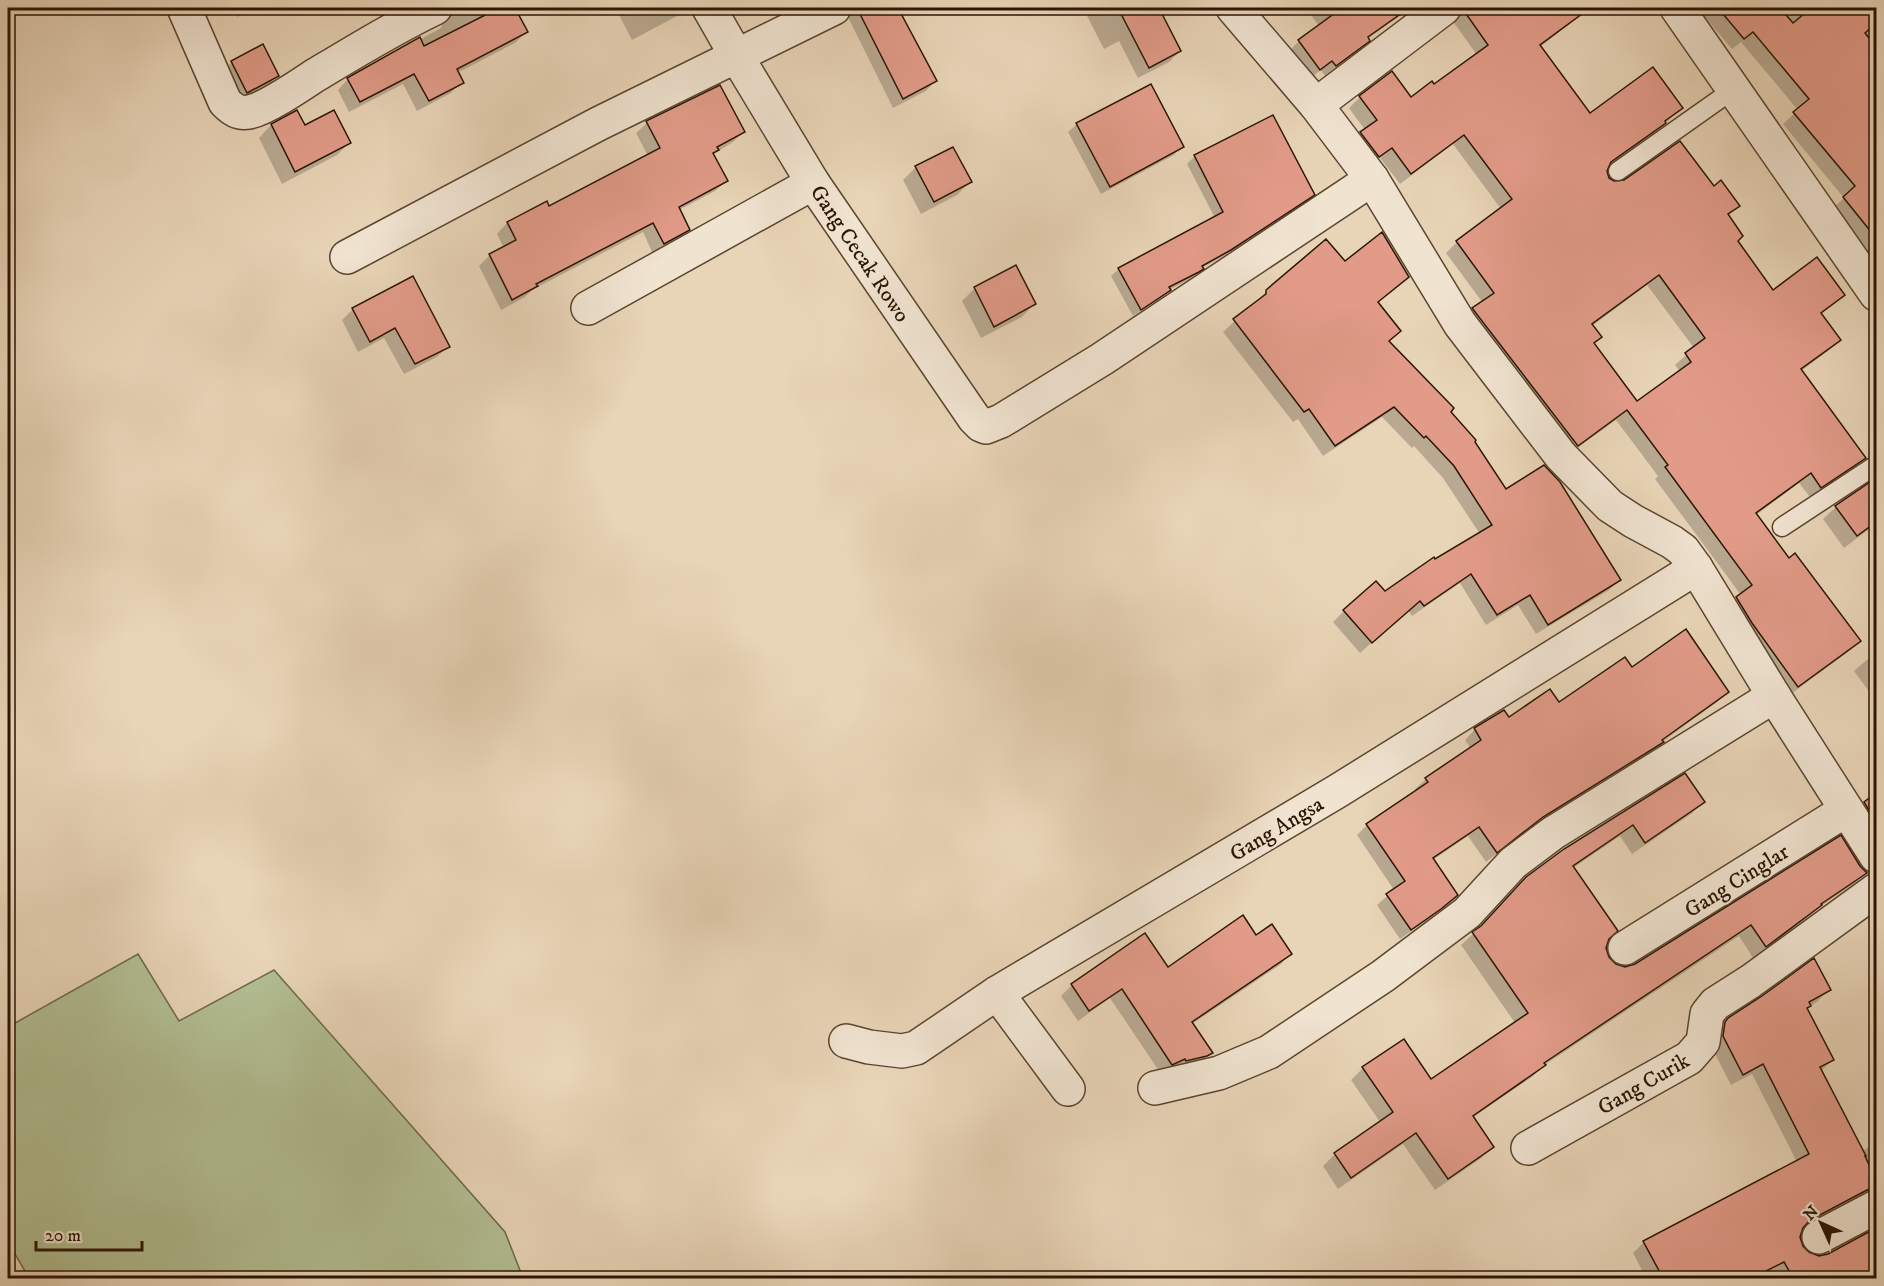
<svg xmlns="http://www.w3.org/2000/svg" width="1884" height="1286" font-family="'IM FELL DW Pica',serif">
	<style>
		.green { fill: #b2be92; stroke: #6e6a4a; stroke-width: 1.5 }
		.shadow { fill: #0003; fill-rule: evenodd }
		.building { fill: #e29b89; stroke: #2a1502; stroke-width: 1.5; fill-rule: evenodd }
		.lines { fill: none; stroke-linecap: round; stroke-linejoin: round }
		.service-casing { stroke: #5a452f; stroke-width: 21 }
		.minor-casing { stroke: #5a452f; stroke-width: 36 }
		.service { stroke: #f0e3d0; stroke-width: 18 }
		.minor { stroke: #f0e3d0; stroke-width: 33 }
		.labels { text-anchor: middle; stroke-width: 4.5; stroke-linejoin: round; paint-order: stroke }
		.street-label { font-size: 22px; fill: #2a1502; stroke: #f0e3d0 }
	</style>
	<rect width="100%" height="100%" fill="#e8d4b7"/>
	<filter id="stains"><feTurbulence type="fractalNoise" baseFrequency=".00333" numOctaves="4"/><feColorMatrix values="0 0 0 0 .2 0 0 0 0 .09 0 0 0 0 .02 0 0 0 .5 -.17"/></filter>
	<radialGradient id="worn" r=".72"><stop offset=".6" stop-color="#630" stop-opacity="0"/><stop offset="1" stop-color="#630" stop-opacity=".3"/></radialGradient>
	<polygon class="green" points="138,954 179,1021 274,970 505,1232 523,1278 29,1278 8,1242 8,1027"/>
	<g class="shadow">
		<polygon points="232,8 256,8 237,17"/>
		<polygon points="439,8 513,8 526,32 515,43 457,73 462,82 451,93 417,111 403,84 349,112 338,90 348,79 441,28 443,22"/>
		<polygon points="623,8 687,8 679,15 632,40 619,15 625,10"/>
		<polygon points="736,8 757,8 740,15"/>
		<polygon points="848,8 896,8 935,81 926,91 893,108 848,17 852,14"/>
		<polygon points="1083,8 1157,8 1180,51 1169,62 1138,78 1119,41 1104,49"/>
		<polygon points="1306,8 1411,8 1367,39 1368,40 1357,51 1325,76 1321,70 1308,80 1288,52 1299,41 1319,26"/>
		<path d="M1448,8H1590L1540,47L1590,115L1681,108L1653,134L1608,166L1605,171L1608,179L1613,183L1713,188L1738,206L1728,216L1736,241L1773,293L1843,295L1820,314L1839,340L1828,351L1801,371L1864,458L1853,469L1810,497L1799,483L1756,515L1789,560L1859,641L1848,652L1787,697L1726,609L1741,595L1655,479L1658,476L1616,420L1566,456L1463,320L1483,303L1446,253L1457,242L1501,209L1453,144L1400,184L1380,158L1368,167L1350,144L1365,130L1349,108L1360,97L1392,73L1410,99L1434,86L1477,55L1452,20ZM1647,285L1694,348L1675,365L1680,372L1637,403L1593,344L1592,326Z"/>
		<polygon points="1697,8 1876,8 1876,271 1832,209 1844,198 1783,124 1798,110 1741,42 1732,49"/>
		<polygon points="262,46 277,76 265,89 234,104 219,75 232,62"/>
		<polygon points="1150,86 1182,146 1174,155 1101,194 1068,132 1077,124"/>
		<polygon points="296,112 304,127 349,143 337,155 282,184 259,138 271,125"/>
		<polygon points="1272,117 1313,194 1306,201 1222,257 1202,268 1190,279 1169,290 1162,297 1133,316 1111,276 1119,269 1215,218 1187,164 1195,156"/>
		<polygon points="647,123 743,132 733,142 712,155 726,181 715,191 679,210 689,229 678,240 653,254 643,232 532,290 525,297 501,310 479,266 490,255 504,248 497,234 507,223 546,203 548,208 648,156 636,133"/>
		<polygon points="916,167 970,182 957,195 921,214 903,180"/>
		<polygon points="1345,263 1407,276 1377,303 1399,331 1388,342 1473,442 1506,491 1620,579 1609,590 1536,634 1518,605 1486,625 1460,583 1412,616 1408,610 1360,653 1333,622 1344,611 1385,593 1480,534 1443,478 1414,446 1412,448 1382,417 1323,456 1298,419 1293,422 1223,332 1267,291"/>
		<polygon points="1015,267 1034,304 1022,317 981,338 962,301 974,289"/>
		<polygon points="413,278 448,346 437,357 404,374 384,338 358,352 342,320 353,309"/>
		<polygon points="1876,480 1876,524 1844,548 1823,519 1836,507"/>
		<polygon points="1876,652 1876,701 1854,671"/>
		<polygon points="1631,669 1727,692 1717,702 1662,742 1652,752 1531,827 1486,862 1468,836 1433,860 1456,894 1429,919 1400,939 1377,905 1394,890 1357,835 1367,825 1417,792 1415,789 1426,779 1471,749 1465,740 1475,729 1558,704"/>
		<polygon points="1684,775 1703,802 1691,814 1632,854 1620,836 1573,868 1607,939 1605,948 1608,958 1615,966 1625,968 1636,965 1859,867 1865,873 1854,884 1815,910 1753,958 1739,936 1543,1066 1532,1077 1472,1118 1492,1147 1480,1159 1435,1190 1403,1144 1338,1189 1323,1166 1335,1154 1380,1122 1351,1080 1363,1068 1430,1081 1515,1023 1461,945 1473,934"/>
		<polygon points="1876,794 1876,851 1853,814"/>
		<polygon points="1256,937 1290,954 1280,965 1192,1024 1211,1052 1200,1063 1161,1074 1110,998 1078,1021 1061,996 1072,985 1167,969"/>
		<polygon points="1829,989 1818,1001 1806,1009 1832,1060 1821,1071 1862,1151 1876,1143 1876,1190 1801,1229 1799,1236 1801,1246 1809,1254 1818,1257 1828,1255 1876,1230 1876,1278 1776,1278 1773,1272 1760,1278 1646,1278 1633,1253 1644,1242 1797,1162 1752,1074 1731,1085 1712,1048 1714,1035 1726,1023"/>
	</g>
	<g class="building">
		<polygon points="499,8 515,8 528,32 457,69 464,83 429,101 414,74 360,102 347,78 420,37 424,46"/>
		<polygon points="857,8 898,8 937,81 903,99"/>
		<polygon points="1118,8 1159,8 1181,51 1149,68"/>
		<polygon points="1342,8 1409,8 1368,37 1370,41 1336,66 1332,61 1320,70 1298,40"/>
		<path d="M1462,8H1590L1540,45L1590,113L1653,67L1683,108L1665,121L1666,123L1611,162L1607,171L1609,178L1614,181L1624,180L1680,141L1714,186L1721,180L1740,206L1728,214L1743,236L1738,241L1773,290L1817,257L1845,295L1821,313L1841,340L1801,369L1866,458L1821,488L1811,473L1756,513L1789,558L1795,553L1861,641L1798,687L1752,623L1736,597L1752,585L1665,467L1668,465L1627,410L1578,446L1472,308L1494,293L1456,241L1512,199L1464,135L1411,174L1392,148L1379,157L1360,132L1377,120L1359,96L1392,71L1411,97L1432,81L1434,84L1488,45ZM1659,275L1705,338L1685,353L1691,362L1637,401L1594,343L1602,337L1592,324Z"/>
		<polygon points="1718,8 1784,8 1781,9 1793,23 1811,8 1876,8 1876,23 1865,33 1876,47 1876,238 1843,197 1855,186 1793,112 1809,99 1753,32 1744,39"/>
		<polygon points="263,44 279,76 247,93 231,61"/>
		<polygon points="1151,84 1184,147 1110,187 1076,123"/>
		<polygon points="720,85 745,132 717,147 719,150 713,153 728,181 679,207 690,230 664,244 653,223 536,284 538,286 512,300 489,254 516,240 507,222 547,201 549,206 660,148 646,121"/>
		<polygon points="297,110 305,125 334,110 351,143 295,172 271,124"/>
		<polygon points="1273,115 1315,195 1231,250 1202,266 1204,269 1199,272 1169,287 1171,290 1141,310 1118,268 1223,212 1194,155"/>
		<polygon points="953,147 972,182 934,202 915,166"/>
		<polygon points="1382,232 1409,277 1378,302 1401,331 1389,341 1454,408 1451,412 1476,440 1475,442 1506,489 1544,465 1560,482 1621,580 1548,625 1530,595 1497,615 1471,574 1424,606 1420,601 1372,643 1343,610 1376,581 1385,591 1434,557 1435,559 1492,525 1454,466 1426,436 1424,438 1394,407 1335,446 1309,409 1304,412 1233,319 1266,294 1266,290 1326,239 1345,261"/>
		<polygon points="1016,265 1036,304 994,327 974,287"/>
		<polygon points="413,276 450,347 415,364 395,328 370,342 352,308"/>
		<polygon points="1876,478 1876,522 1857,536 1835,506"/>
		<polygon points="1686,629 1729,692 1662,740 1664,742 1543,817 1497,853 1479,827 1433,858 1458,895 1441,909 1411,930 1386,894 1405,881 1366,824 1428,782 1425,778 1481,740 1474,728 1504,710 1509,717 1550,689 1559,702 1625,657 1632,667"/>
		<polygon points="1685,773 1705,802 1645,843 1633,825 1573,866 1618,931 1609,939 1606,948 1609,957 1616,964 1625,967 1635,964 1841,835 1860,866 1867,873 1821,904 1822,905 1766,947 1751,925 1544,1063 1546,1065 1473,1116 1494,1147 1448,1179 1416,1133 1351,1178 1334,1153 1393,1112 1362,1067 1404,1039 1431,1079 1528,1013 1472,932 1481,926 1526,877 1564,849"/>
		<polygon points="1876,793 1876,822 1864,802"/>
		<polygon points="1243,915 1256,935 1272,924 1292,954 1192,1022 1213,1053 1207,1056 1186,1061 1185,1059 1172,1065 1122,989 1089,1011 1071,984 1145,933 1168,967"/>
		<polygon points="1814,958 1831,990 1809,1002 1811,1006 1807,1008 1834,1060 1820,1067 1866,1156 1865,1156 1876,1180 1876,1188 1867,1190 1810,1220 1803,1228 1800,1237 1803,1246 1809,1252 1819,1256 1828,1254 1876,1228 1876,1278 1793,1278 1784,1262 1752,1278 1663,1278 1643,1241 1809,1154 1763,1064 1743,1075 1723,1036 1725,1022 1728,1018 1762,996"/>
	</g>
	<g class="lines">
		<g class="service-casing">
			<g id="service">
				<polyline points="1618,171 1734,89"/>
				<polyline points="1782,527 1876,465"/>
			</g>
		</g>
		<g class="minor-casing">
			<g id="minor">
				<path d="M184,8L225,102C232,109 238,114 249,112C265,109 299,86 314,76C354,52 393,28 435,8"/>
				<polyline points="709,8 737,57 813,183 974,418 981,425 986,427 1001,421 1102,359 1372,179"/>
				<polyline points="1233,8 1316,105 1372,179 1460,324 1561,456 1610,506 1633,521 1672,542 1683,550 1696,568 1774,696 1876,856"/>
				<polyline points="1677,8 1876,294"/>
				<polyline points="1316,105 1444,8"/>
				<polyline points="347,257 598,124 834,8"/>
				<polyline points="588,308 813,183"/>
				<polyline points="1625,948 1846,810"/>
				<polyline points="997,993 1068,1089"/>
				<polyline points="846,1041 869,1047 902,1051 916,1048 997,993 1336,792 1696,568"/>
				<polyline points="1155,1088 1219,1073 1269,1052 1383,976 1467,913 1513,863 1553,833 1774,696"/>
				<polyline points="1528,1148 1689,1058 1703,1042 1707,1014 1715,1004 1751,981 1876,890"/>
				<polyline points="1819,1237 1876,1207"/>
			</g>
		</g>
		<use href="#service" class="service"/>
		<use href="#minor" class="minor"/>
	</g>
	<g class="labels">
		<g class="street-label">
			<text transform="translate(861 253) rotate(56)" y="8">Gang Cecak Rowo</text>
			<text transform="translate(1276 828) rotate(-31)" y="8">Gang Angsa</text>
			<text transform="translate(1736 880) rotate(-32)" y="8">Gang Cinglar</text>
			<text transform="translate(1643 1083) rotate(-30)" y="8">Gang Curik</text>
		</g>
	</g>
	<rect width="1884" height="1286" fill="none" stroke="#e8d4b7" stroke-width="30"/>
	<rect x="9" y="9" width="1866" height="1268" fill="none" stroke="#2a1502" stroke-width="3"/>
	<rect x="15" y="15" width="1854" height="1256" fill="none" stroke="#2a1502" stroke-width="1.5"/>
	<g transform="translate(1821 1223) rotate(315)" stroke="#f0e3d0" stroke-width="4.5" paint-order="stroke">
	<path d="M0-4.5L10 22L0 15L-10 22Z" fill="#2a1502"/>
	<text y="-9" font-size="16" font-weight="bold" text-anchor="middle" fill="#2a1502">N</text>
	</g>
	<path d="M36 1241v9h106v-9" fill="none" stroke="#2a1502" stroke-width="3"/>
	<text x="45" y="1241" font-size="18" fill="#2a1502" stroke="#f0e3d0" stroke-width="4.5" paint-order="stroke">20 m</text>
	<rect width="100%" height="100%" filter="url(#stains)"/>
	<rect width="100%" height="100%" fill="url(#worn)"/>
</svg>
